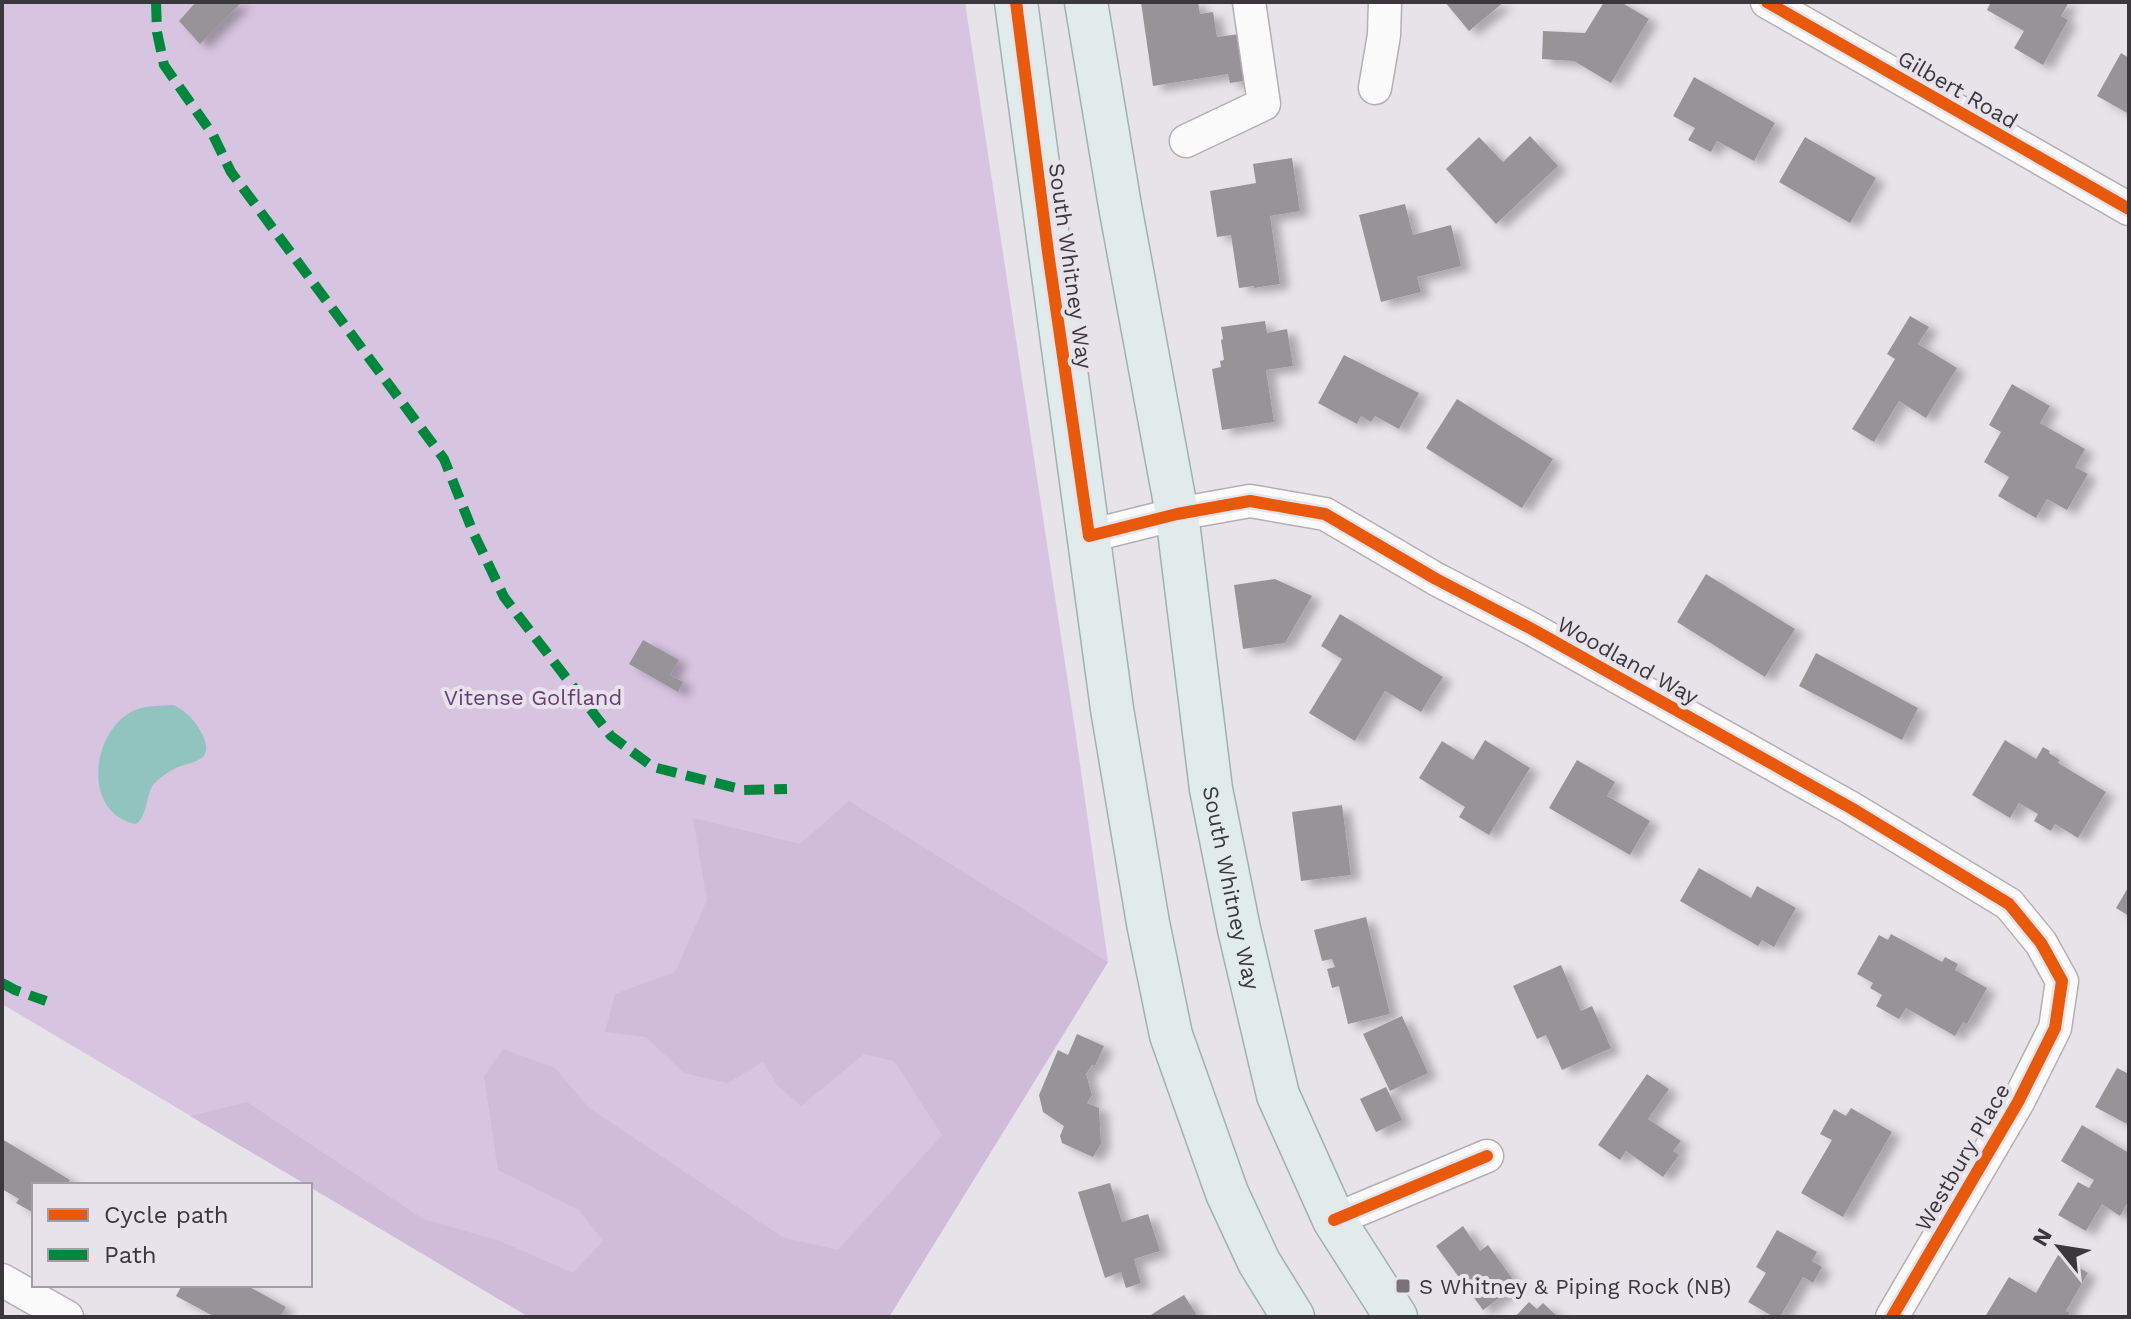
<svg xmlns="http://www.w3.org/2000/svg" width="2131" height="1319" font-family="'Work Sans',sans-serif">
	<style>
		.green { fill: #d7c4e0 }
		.forest { fill: #cfbcd8 }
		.water { fill: #91c4bf }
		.building { fill: #979498; filter: url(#shadow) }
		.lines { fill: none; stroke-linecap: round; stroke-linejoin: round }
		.minor-casing { stroke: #b3b0b4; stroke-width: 35 }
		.major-casing { stroke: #a1b0b1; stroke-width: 45 }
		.minor { stroke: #fbfbfc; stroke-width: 32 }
		.major { stroke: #e1ebeb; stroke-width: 42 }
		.quiet { stroke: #00873e; stroke-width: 10; stroke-dasharray: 20 10; stroke-linecap: butt }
		.cycleway-casing { stroke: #e8e2eb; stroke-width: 17 }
		.cycleway { stroke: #e8590c; stroke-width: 12 }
		.poi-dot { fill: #777478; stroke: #e8e2eb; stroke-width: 3 }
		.labels { text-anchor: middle; stroke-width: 8; stroke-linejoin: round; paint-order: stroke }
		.street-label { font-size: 22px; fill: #3a383b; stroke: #e8e2eb }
		.park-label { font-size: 22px; fill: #663d78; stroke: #e8e2eb }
		.poi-label { font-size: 22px; fill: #3a383b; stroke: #e8e2eb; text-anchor: start }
	</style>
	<defs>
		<filter id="shadow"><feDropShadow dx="9" dy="5" stdDeviation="4" flood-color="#0004"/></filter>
	</defs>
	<rect width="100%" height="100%" fill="#e7e4e9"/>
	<polygon class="green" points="2,2 965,2 1075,729 1108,962 889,1317 529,1317 310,1187 310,1185 307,1185 2,1004"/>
	<polygon class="forest" points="849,801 1108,962 889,1317 529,1317 310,1187 310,1185 307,1185 190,1116 247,1102 423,1219 500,1241 573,1273 603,1241 579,1210 498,1170 484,1076 503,1049 555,1068 589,1108 782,1237 838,1250 942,1135 894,1061 864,1054 801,1106 778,1086 763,1062 728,1083 684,1073 646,1037 605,1032 615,994 675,972 707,900 693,818 800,844"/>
	<path class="water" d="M174,705C188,713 196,721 203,736C214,760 195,761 178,767C169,771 159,778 153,785C145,798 148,815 136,824C82,813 91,734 131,712C144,705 159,706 174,705Z"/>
	<g class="building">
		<polygon points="196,2 242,2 200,44 179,21"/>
		<polygon points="1141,2 1198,2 1200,14 1213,12 1217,37 1247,33 1250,80 1230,83 1228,74 1153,86"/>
		<polygon points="1445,2 1504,2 1469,31"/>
		<polygon points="1604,2 1621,2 1649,19 1611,83 1574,61 1542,59 1543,31 1585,33"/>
		<polygon points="1991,2 2069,2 2061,16 2068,20 2043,65 2014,48 2024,31 1987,10"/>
		<polygon points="2121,53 2129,58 2129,114 2097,96"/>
		<polygon points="1694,77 1775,123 1754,161 1717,141 1711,152 1688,140 1695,128 1673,116"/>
		<polygon points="1530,136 1558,166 1496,224 1446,169 1479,137 1503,162"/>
		<polygon points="1805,137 1876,178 1850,223 1779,182"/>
		<polygon points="1292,158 1300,211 1270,216 1280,284 1254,288 1254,286 1239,288 1231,235 1217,237 1210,191 1256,183 1253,164"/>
		<polygon points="1405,204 1413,235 1451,225 1461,266 1417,277 1421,292 1381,302 1359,215"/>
		<polygon points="1910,316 1929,327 1918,344 1957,368 1926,418 1899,401 1874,442 1852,429 1895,359 1887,354"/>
		<polygon points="1265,321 1267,333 1287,329 1293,366 1266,370 1274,422 1222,430 1212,369 1221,367 1220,361 1224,360 1221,340 1223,339 1221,327"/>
		<polygon points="1344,355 1419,393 1399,429 1375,416 1371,422 1361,416 1357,424 1318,403"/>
		<polygon points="2012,384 2050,406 2040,423 2085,449 2075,467 2088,474 2067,510 2047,499 2036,518 1998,496 2009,477 1984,462 2001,432 1989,425"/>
		<polygon points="1457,399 1553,459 1522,508 1426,448"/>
		<polygon points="1706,574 1795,629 1765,677 1677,622"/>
		<polygon points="1275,579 1312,596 1285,643 1243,649 1234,585"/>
		<polygon points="1340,614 1443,677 1421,712 1385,691 1355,741 1309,713 1342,659 1321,646"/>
		<polygon points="643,640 679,660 670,675 683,682 678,692 629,664"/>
		<polygon points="1816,653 1918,708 1902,740 1799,686"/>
		<polygon points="1485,740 1530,768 1489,835 1459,817 1465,807 1419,778 1442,741 1473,760"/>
		<polygon points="2005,740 2036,759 2043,747 2050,751 2049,753 2060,760 2058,763 2106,792 2078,838 2055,824 2051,831 2034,821 2038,814 2019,803 2010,818 1972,795"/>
		<polygon points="1577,760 1615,782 1607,796 1650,821 1630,855 1549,808"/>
		<polygon points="1342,805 1351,875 1301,881 1292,812"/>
		<polygon points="1699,868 1751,898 1757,886 1796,908 1774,947 1762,940 1758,946 1680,901"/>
		<polygon points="2129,886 2129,916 2116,908"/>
		<polygon points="1366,917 1390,1014 1348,1024 1339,986 1332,988 1327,969 1335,967 1332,959 1322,961 1314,930"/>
		<polygon points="1891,934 1942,962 1945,957 1958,964 1955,970 1987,988 1967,1024 1963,1022 1955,1036 1906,1008 1899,1019 1876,1006 1882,995 1870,988 1873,983 1857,974 1879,935 1888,940"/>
		<polygon points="1561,965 1581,1011 1592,1006 1611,1048 1562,1070 1546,1035 1537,1039 1513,986"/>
		<polygon points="1402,1016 1428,1073 1390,1091 1363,1034"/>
		<polygon points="1077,1034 1104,1046 1095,1066 1092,1065 1086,1074 1092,1095 1087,1103 1099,1108 1101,1144 1093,1157 1062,1143 1060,1136 1064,1126 1043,1112 1039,1095 1058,1050 1068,1055"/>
		<polygon points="2117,1068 2129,1074 2129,1125 2095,1107"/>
		<polygon points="1647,1074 1669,1089 1648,1119 1681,1141 1673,1151 1679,1155 1663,1177 1626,1151 1620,1160 1598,1145"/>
		<polygon points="1386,1087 1402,1120 1376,1132 1360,1099"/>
		<polygon points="1851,1108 1892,1132 1843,1217 1801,1193 1832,1140 1820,1134 1834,1109 1846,1116"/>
		<polygon points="2082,1125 2129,1153 2129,1200 2120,1216 2102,1204 2086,1231 2058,1215 2078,1182 2089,1188 2094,1180 2061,1161"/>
		<polygon points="2,1139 70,1180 67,1185 34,1185 34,1213 16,1203 19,1199 2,1189"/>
		<polygon points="1110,1183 1122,1222 1148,1214 1160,1251 1134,1259 1141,1283 1126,1288 1121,1272 1105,1278 1078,1192"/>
		<polygon points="1463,1226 1480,1251 1488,1245 1517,1285 1483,1310 1436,1246"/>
		<polygon points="1777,1230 1817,1252 1812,1261 1822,1267 1813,1283 1803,1277 1780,1317 1774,1317 1748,1302 1766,1273 1756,1267"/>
		<polygon points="2058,1255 2088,1273 2066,1311 2070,1313 2067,1317 1990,1317 1986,1315 2009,1277 2036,1293"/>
		<polygon points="182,1285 246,1285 286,1307 280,1317 215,1317 176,1296"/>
		<polygon points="1184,1295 1198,1317 1148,1317 1160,1309"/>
		<polygon points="1529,1302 1537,1309 1543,1303 1558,1317 1515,1317"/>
	</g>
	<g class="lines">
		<g class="minor-casing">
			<g id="minor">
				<polyline points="1767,2 2129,209"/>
				<polyline points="1375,88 1384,35 1385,2"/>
				<polyline points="1186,141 1264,104 1249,2"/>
				<polyline points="1089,536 1177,514 1250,501 1325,514 1436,579 1530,628 1851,808 2009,904 2041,943 2062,981 2055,1028 2018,1102 1892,1317"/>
				<polyline points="1334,1220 1487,1156"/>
				<polyline points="2,1280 67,1317"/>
			</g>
		</g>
		<g class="major-casing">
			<g id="major">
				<polyline points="1016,2 1112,709 1148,923 1171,1035 1227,1193 1259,1262 1293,1317"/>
				<path id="s1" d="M1086,2L1120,206L1177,514L1211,789L1239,929L1278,1095L1334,1220L1396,1317"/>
			</g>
		</g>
		<use href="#minor" class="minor"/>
		<use href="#major" class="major"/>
		<g class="quiet">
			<polyline points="156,2 157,32 164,65 213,135 231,172 444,459 473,532 504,597 611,736 653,767 744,790 787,789"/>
			<polyline points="2,983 15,990 46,1001"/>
		</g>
		<g class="cycleway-casing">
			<g id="cycleway">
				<polyline points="1016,2 1048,252 1089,536 1177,514 1250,501 1325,514 1436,579 1530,628 1851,808 2009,904 2041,943 2062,981 2055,1028 2018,1102 1892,1317"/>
				<polyline points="1767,2 2129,209"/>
				<polyline points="1334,1220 1487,1156"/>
			</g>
		</g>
		<use href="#cycleway" class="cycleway"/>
	</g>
	<rect class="poi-dot" x="1395" y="1278" width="16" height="16" rx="4"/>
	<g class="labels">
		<g class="street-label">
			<text transform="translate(1958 89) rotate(30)" y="8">Gilbert Road</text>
			<text transform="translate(1071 266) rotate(82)" y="8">South Whitney Way</text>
			<text transform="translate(1628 660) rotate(29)" y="8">Woodland Way</text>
			<text dy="8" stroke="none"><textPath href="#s1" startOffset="898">South Whitney Way</textPath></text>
			<text transform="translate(1962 1157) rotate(-60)" y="8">Westbury Place</text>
		</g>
		<g class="park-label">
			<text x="533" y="705">Vitense Golfland</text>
		</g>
		<g class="poi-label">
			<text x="1419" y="1294">S Whitney &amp; Piping Rock (NB)</text>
		</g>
	</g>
	<rect width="2131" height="1319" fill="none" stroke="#3a383b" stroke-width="8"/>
	<rect x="32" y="1183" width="280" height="104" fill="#e8e2eb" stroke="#a29ea5" stroke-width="2"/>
	<rect x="48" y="1209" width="40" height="12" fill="#e8590c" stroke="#a29ea5" stroke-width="2"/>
	<text x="104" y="1223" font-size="24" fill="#3a383b">Cycle path</text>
	<rect x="48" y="1249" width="40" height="12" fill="#00873e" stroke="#a29ea5" stroke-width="2"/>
	<text x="104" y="1263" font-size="24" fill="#3a383b">Path</text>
	<g transform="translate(2059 1247) rotate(300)" stroke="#e8e2eb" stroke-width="6" paint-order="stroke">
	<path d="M0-6L14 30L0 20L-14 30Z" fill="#3a383b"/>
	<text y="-12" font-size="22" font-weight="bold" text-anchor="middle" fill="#3a383b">N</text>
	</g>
</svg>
